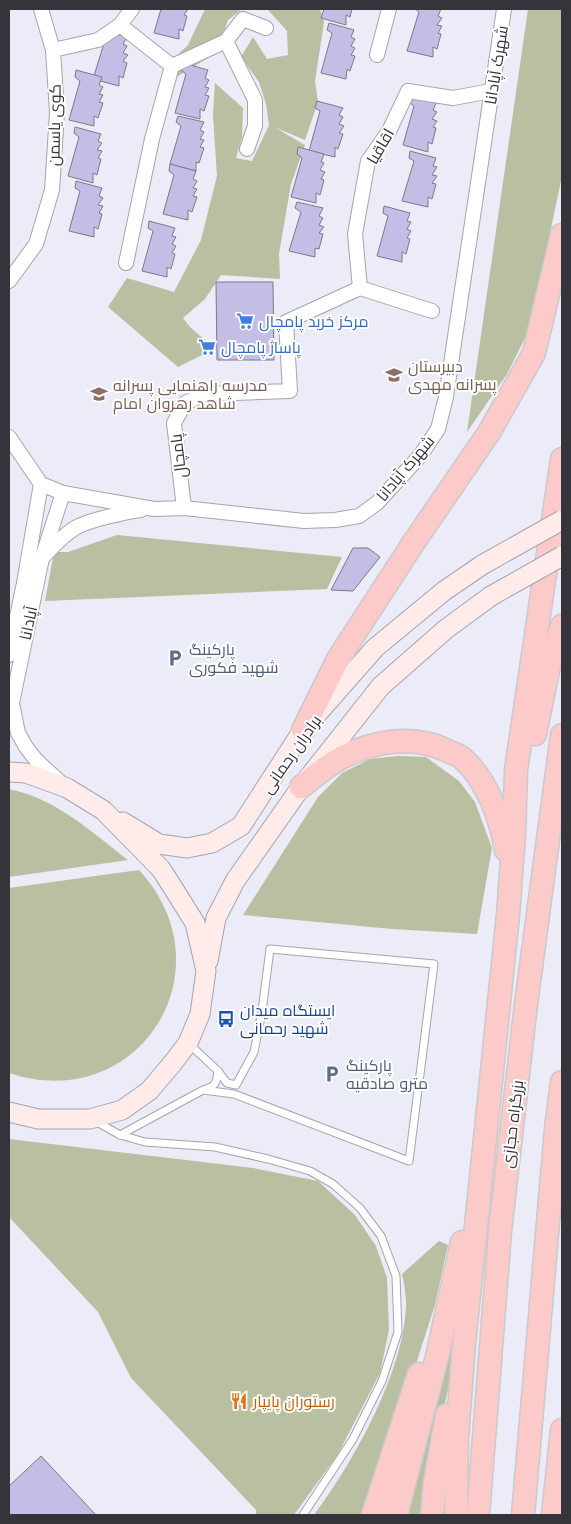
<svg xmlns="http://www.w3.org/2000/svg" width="571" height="1524" font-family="Quicksand,Cairo,sans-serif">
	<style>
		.green { fill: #b9bfa1 }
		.building { fill: #c4bee6; stroke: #7b7a86 }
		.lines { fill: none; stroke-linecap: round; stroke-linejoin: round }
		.service-casing { stroke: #a5a4b0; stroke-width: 9 }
		.minor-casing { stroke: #a5a4b0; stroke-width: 16 }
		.secondary-casing { stroke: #a5a4b0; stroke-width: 21 }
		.trunk-casing { stroke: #cacacc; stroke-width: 25 }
		.service { stroke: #fff; stroke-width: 7 }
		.minor { stroke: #fff; stroke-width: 14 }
		.secondary { stroke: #feebea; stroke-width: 19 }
		.trunk { stroke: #fccac8; stroke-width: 22 }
		.secondary-bridge-casing { stroke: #a5a4b0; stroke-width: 21; stroke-linecap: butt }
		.secondary-bridge { stroke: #feebea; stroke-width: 19 }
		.labels { text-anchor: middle; stroke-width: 4; stroke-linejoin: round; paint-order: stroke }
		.street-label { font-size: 16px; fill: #35343a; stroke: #fff }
		.shop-label { font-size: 16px; fill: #366cbe; stroke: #fff; text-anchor: start }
		.education-label { font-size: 16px; fill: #785e54; stroke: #fff; text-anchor: start }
		.service-label { font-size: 16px; fill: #4e5e75; stroke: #fff; text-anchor: start }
		.transit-label { font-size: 16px; fill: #164399; stroke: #fff; text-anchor: start }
		.food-label { font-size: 16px; fill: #c56008; stroke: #fff; text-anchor: start }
	</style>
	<rect width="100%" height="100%" fill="#ecebf8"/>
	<g class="green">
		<polygon points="205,9 242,9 228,20 216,53 175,78 167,65 188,45"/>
		<polygon points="248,9 320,9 324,22 315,81 318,102 305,140 274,127 305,145 291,184 279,254 280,279 221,275 205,299 183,318 190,327 205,340 204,354 178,367 108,307 127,278 174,292 201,240 217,176 213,115 215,83 243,108 242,137 236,158 252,161 269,125 266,104 259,82 241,57 253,37 267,59 288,55 287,31 268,10"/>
		<polygon points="528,9 562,9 562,176 530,328 507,374 467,432"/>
		<polygon points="117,535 342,557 327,589 45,601 54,552 68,552"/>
		<polygon points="398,756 426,757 459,781 475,802 492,848 477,934 392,929 243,915 318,797 342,773 370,759"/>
		<path d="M9,789C57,799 90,831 128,860L9,877Z"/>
		<path d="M139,870C231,970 138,1116 9,1073V888Z"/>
		<polygon points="9,1139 253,1168 318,1181 355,1215 376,1246 387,1278 389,1330 380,1373 338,1454 294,1515 256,1515 256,1510 131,1378 98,1312 9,1217"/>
		<path d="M439,1241L448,1245L435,1305L367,1515H314C353,1463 405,1370 406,1304C406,1294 404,1283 402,1274Z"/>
		<polygon points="457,1313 450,1380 436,1445 428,1515 404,1515"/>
	</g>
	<g class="building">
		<polygon points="161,9 188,9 184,15 187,16 183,31 179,29 179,39 154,33"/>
		<polygon points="324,9 352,9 350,17 346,15 346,25 321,18"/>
		<polygon points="415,9 441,9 438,16 442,18 437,25 442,26 438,33 441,34 437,49 433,47 433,57 407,51 419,12"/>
		<polygon points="329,23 354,30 351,37 355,39 351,46 355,48 351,55 355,56 350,71 347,69 346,79 321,73 332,33 327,30"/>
		<polygon points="101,30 127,37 123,44 127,46 123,53 128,55 123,61 127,63 123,78 119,76 119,86 93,79 105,40"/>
		<polygon points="183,63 208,70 205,78 209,80 205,87 209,88 205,95 209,96 204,111 200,109 200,119 175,113 186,74 181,70"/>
		<polygon points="76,70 102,77 99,85 103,87 99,94 103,95 99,102 103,103 98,118 94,116 94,126 69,120 80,81 75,77"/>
		<polygon points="410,96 436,103 433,110 437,112 432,119 437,121 433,127 436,128 432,144 428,142 428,152 403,145 414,106 409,102"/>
		<polygon points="317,101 343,108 339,115 343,117 339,124 344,126 339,133 343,134 338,149 335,147 335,157 309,151 320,111 315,108"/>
		<polygon points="178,116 204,122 200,130 204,132 200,139 204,140 200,147 204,148 199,163 196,162 196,171 170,164 181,126 176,122"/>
		<polygon points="75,127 101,134 98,141 102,143 97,150 102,151 98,158 101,159 97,175 93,173 93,183 68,176 79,137 74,133"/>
		<polygon points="298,147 324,154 321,162 324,163 320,170 325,172 321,179 324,180 320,195 316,193 316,203 291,197 302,158 297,154"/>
		<polygon points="410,151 436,158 433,166 437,167 432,175 437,176 432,183 436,184 432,199 428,197 428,207 402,201 414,161 409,158"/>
		<polygon points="170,164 196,171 193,179 197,181 193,188 197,189 193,196 197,197 192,212 188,210 188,220 163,214 174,175 169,171"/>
		<polygon points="76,181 102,188 99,196 103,198 98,205 103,206 99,213 102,214 98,229 94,227 94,237 69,231 80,191 75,188"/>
		<polygon points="297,202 323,208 319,216 323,218 319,225 324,227 319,233 323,234 319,249 315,248 315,257 289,251 301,212 295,208"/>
		<polygon points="384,206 410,213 407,221 411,222 407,229 411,231 407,238 410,239 406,254 402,252 402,262 377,256 388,216 383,213"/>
		<polygon points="149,221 175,228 172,236 176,237 172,244 176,246 172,253 175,254 171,269 167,267 167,277 142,271 153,231 148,228"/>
		<polygon points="216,282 273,282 274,360 217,360"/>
		<polygon points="353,548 368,548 380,557 353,591 331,590"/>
		<polygon points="41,1456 96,1515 9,1515 9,1486"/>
	</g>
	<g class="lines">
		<g class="service-casing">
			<g id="service">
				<path d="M206,1089C216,1086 217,1081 218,1071"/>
				<polyline points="95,1121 120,1135 145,1142 215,1147 268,1159 310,1171 333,1184 360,1208 381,1236 396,1276 398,1332 382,1381 353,1439 303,1515"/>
				<polyline points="120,1135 203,1090 234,1094 409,1161 434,964 270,949 262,1011 254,1052 236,1085 227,1083 218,1071 188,1043"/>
			</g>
		</g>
		<g class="minor-casing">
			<g id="minor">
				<polyline points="41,9 53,50"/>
				<polyline points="120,25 172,66"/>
				<polyline points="377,55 389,9"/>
				<polyline points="247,149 255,126 255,100 226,41 243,19 266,28"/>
				<polyline points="126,263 152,139 172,66 226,41"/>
				<polyline points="9,281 36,244 52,190 57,113 53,50 98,40 120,25 132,9"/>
				<polyline points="360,288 355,234 368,161 389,131 408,91 453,98 491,91"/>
				<polyline points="9,437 41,484 63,493 154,509 184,508 304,521 335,520 359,516 377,503 420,456 438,429 446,397 504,9"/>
				<polyline points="184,508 174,423 185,403 205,394 290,391 286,322 360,288 432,311"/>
				<path d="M45,555C54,545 64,535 75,528C88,520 126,512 141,510"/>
				<polyline points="9,655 24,583 41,484"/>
				<polyline points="61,783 36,760 26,747 18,733 12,703 42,558 63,493"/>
			</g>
		</g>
		<g class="secondary-casing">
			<g id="secondary">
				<polyline points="9,772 26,773 67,788 103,810 161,869 175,891 195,923 206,971 200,1014 188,1043 172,1064 149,1091 122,1110 90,1119 38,1119 9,1112"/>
				<polyline points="123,822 159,844 187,848 212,843 241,826 303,730 375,648 444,591 482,565"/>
				<polyline points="208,961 216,918 235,881 301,787 381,686 446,629 491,596"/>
			</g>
		</g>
		<g class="trunk-casing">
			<g id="trunk">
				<polyline points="303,730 338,659 414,542 490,431 534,353 562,235"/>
				<polyline points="535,734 550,661 562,626"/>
				<path d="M301,787C314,777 327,765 341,758C375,740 415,734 450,752C454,754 460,755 463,759C487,780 501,819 506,850"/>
				<polyline points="373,1515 419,1374"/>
				<polyline points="396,1515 437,1357 462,1242"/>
				<polyline points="432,1515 435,1482 447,1415"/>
				<polyline points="456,1515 457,1438 464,1343 508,915 514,834 516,770 562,459"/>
				<polyline points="478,1515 500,1231 526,1004 562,735"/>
				<polyline points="523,1515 556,1129 562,1082"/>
				<polyline points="553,1515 562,1430"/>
			</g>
		</g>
		<use href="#service" class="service"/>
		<use href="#minor" class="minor"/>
		<use href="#secondary" class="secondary"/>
		<use href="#trunk" class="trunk"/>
		<g class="secondary-bridge-casing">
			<g id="secondary-bridge">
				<polyline points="482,565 562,520"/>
				<polyline points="491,596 562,556"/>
			</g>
		</g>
		<use href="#secondary-bridge" class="secondary-bridge"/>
	</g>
	<defs>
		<g id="supermarket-bare" transform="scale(1.35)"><path d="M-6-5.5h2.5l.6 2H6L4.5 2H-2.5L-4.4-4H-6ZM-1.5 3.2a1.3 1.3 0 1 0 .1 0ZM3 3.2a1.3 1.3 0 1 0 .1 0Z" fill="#3f7fe0" stroke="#fff" stroke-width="2.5" paint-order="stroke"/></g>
		<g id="school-bare" transform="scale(1.35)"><path d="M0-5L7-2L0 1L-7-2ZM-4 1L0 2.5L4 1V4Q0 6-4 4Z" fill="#8d6e63" stroke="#fff" stroke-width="2.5" paint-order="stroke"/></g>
		<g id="parking-bare" transform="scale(1.35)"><path d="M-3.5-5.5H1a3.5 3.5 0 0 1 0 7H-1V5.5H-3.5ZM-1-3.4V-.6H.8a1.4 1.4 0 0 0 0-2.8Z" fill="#5c6f8a" stroke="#fff" stroke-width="2.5" paint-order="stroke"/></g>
		<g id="bus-bare" transform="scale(1.35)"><path d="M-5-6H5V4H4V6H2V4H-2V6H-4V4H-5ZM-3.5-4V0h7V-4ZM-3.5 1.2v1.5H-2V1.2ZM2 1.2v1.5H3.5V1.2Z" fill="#1a4fb4" stroke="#fff" stroke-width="2.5" paint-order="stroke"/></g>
		<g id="restaurant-bare" transform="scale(1.35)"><path d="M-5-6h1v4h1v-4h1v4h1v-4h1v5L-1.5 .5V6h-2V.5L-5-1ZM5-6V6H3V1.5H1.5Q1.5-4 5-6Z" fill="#e8710a" stroke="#fff" stroke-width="2.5" paint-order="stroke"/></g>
	</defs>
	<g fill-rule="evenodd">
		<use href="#supermarket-bare" x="245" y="321"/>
		<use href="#supermarket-bare" x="207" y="347"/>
		<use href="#school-bare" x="394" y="375"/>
		<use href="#school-bare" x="99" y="394"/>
		<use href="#parking-bare" x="175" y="658"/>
		<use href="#bus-bare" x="226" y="1019"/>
		<use href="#parking-bare" x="332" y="1074"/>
		<use href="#restaurant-bare" x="239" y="1401"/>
	</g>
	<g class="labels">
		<g class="street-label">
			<text transform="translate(496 65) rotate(-81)" y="6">شهرک آپادانا</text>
			<text transform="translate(54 125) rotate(-89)" y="6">کوی یاسمن</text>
			<text transform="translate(380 146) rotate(-60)" y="6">اقاقیا</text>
			<text transform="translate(178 456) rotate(-97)" y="6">پامچال</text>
			<text transform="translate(405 468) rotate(-50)" y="6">شهرک آپادانا</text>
			<text transform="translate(28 623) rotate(-78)" y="6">آپادانا</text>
			<text transform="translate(291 754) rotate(-55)" y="6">برادران رحمانی</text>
			<text transform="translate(512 1124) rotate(-83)" y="6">بزرگراه حجازی</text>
		</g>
		<g class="shop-label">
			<text x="259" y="327">مرکز خرید پامچال</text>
			<text x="221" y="353">پاساژ پامچال</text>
		</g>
		<g class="education-label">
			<text x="408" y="372">دبیرستان<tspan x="408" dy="18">پسرانه مهدی</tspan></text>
			<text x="113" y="391">مدرسه راهنمایی پسرانه<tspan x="113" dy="18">شاهد رهروان امام</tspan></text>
		</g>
		<g class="service-label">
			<text x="189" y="655">پارکینگ<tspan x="189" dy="18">شهید فکوری</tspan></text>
			<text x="346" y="1071">پارکینگ<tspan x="346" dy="18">مترو صادقیه</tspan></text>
		</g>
		<g class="transit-label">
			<text x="240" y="1016">ایستگاه میدان<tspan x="240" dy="18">شهید رحمانی</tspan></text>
		</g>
		<g class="food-label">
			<text x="253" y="1407">رستوران پایپار</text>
		</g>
	</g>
	<rect width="571" height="1524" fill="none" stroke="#35343a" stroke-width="20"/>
</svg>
